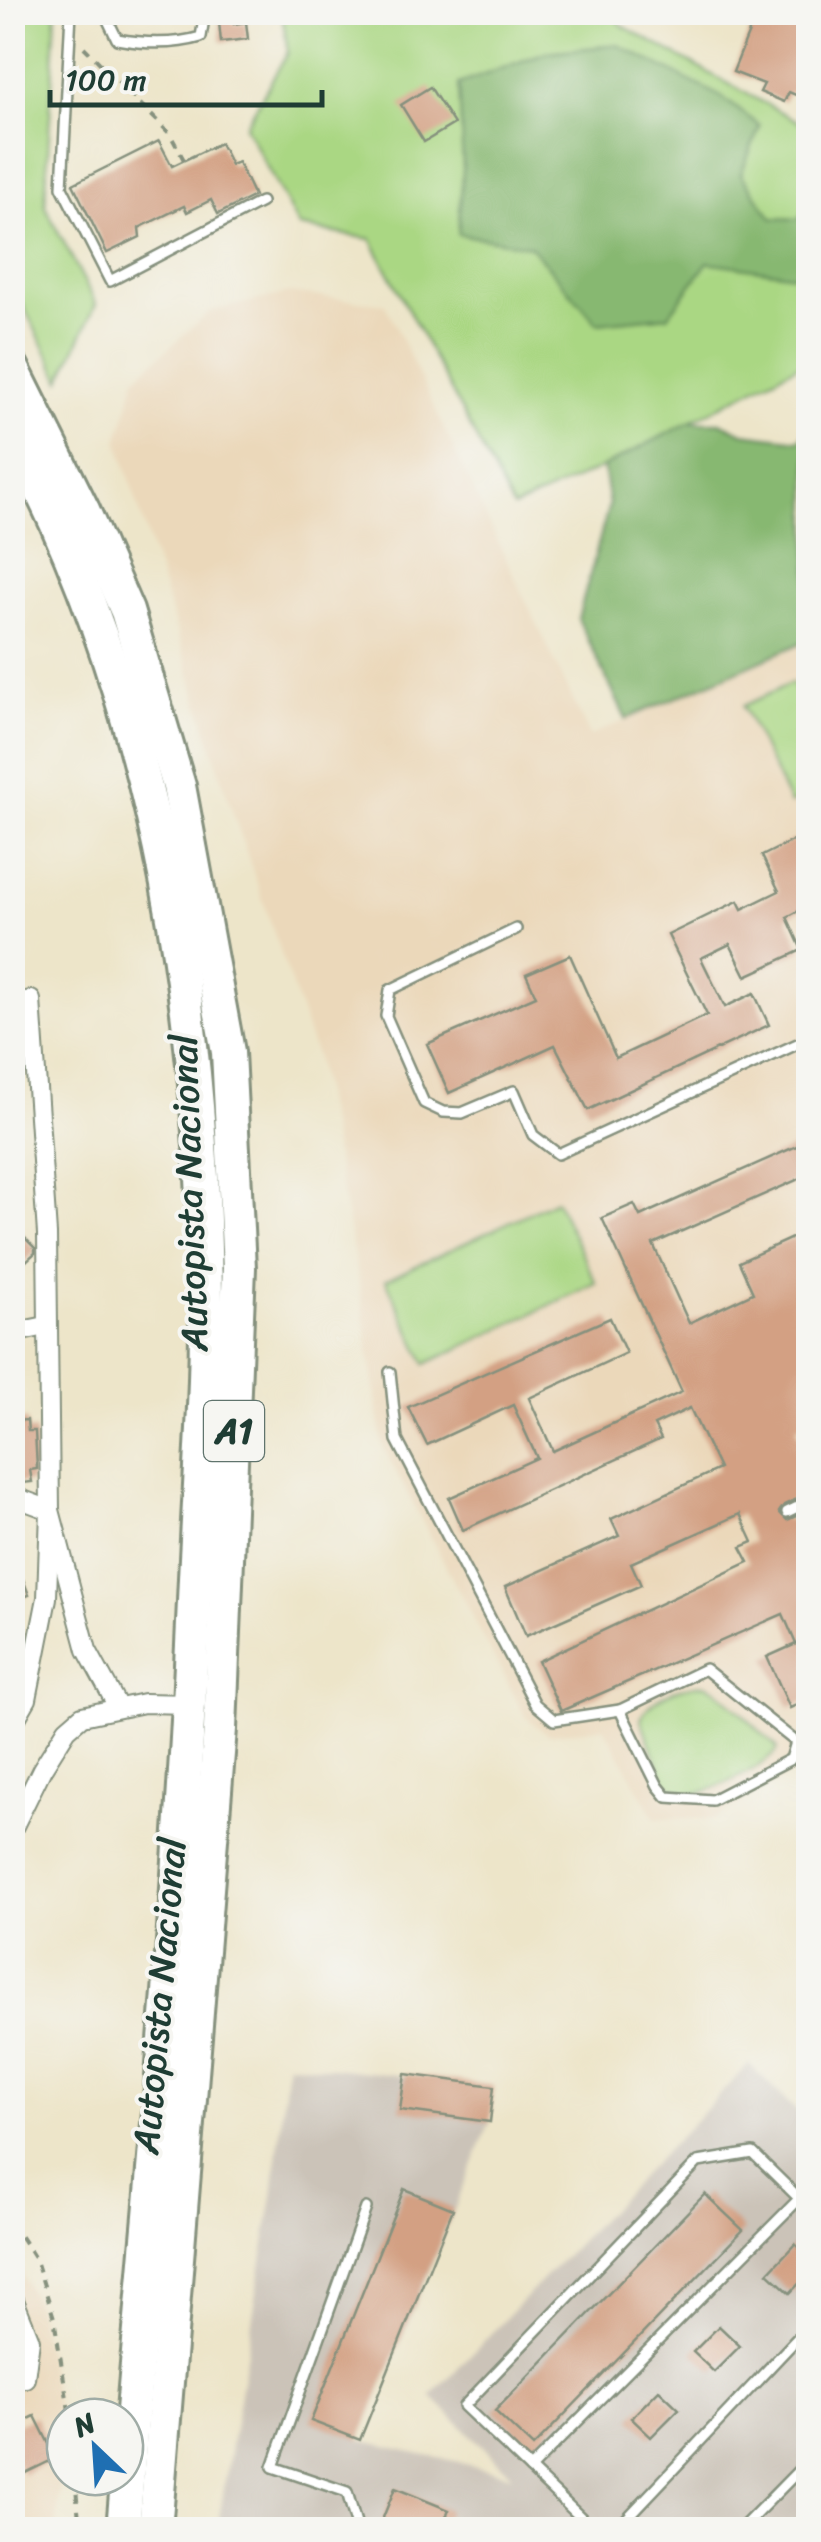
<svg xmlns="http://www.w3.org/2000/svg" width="821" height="2542" font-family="Sriracha,sans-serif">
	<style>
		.built { fill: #ebd8ba }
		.industrial { fill: #cbc3b8 }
		.green { fill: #aad783; stroke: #648a5c; stroke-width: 2.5 }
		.forest { fill: #87b871; stroke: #537a52; stroke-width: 2.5 }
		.building { fill: #d3a083 }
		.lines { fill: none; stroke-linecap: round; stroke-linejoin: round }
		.service-casing { stroke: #86917e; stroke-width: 14 }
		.minor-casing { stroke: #86917e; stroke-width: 22 }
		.motorway-casing { stroke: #86917e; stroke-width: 38 }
		.path { stroke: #86917e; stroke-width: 4; stroke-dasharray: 8 8; stroke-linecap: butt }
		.service { stroke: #fff; stroke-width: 9 }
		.minor { stroke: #fff; stroke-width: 18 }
		.motorway { stroke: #fff; stroke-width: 32 }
		.labels { text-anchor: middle; stroke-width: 8; stroke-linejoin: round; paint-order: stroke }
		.shield { fill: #f6f6f2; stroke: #60746d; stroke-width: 2.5 }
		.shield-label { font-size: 35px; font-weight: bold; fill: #1f3d34 }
		.street-label { font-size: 38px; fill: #1f3d34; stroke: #f6f6f2 }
	</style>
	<rect width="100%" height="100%" fill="#f6f6f2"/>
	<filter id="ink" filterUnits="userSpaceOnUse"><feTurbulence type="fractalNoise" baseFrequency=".01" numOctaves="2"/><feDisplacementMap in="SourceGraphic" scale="20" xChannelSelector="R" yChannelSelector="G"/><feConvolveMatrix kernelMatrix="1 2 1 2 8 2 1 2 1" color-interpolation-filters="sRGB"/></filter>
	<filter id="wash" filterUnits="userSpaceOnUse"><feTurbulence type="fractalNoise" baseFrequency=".0048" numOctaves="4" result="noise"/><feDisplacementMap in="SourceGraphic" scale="40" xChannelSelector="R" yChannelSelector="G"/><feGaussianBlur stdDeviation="2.25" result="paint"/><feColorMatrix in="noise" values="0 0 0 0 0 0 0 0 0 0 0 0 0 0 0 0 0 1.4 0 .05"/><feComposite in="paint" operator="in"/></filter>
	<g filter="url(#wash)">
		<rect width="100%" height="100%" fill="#ede5c9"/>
		<g class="built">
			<polygon points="289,293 385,304 590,736 808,640 808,1764 715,1819 655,1818 604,1727 548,1735 525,1716 383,1447 358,1276 316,1056 229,801 118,441 136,377 211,311"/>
			<polygon points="12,2253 37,2307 57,2407 65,2477 68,2479 61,2481 56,2529 13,2529"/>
		</g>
		<polygon class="industrial" points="287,2063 494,2086 490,2122 360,2440 512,2475 431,2396 749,2064 808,2122 808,2529 217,2530 273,2196"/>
		<g class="green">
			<polygon points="13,12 56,13 45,206 96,304 61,380 13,286"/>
			<polygon points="282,13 610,13 623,26 808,127 808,360 603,467 513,508 371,239 299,227 245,126 288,52"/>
			<polygon points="792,683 808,718 808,795 790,804 743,706"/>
			<polygon points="556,1200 596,1283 426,1364 386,1280"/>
			<path d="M705,1684L716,1689L778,1748C772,1763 721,1787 703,1792C690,1796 676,1790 665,1783L641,1720C647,1697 683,1685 705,1684Z"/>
		</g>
		<g class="forest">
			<polygon points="618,45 722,97 760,126 741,174 772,218 799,219 808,203 808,277 708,262 668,316 597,323 530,246 458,234 463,169 459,84 546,52"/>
			<polygon points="690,422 720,422 743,433 799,440 808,430 808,640 626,719 578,619 609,505 603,467"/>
		</g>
		<g id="blocks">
			<g class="building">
				<polygon points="218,12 234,12 234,24 246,22 248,39 221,42"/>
				<polygon points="757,12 766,12 808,29 808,100 789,92 784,102 760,92 764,84 733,72"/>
				<polygon points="430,87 454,124 424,142 401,105"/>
				<polygon points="159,141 172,166 220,143 231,165 238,162 254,196 218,214 211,200 187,212 184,206 139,228 140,237 107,253 73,184"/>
				<polygon points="808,833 808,906 787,917 802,950 746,976 730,944 701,958 725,1007 754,993 769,1025 588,1110 555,1045 449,1093 427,1044 536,996 526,974 570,955 616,1058 707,1015 668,935 738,901 742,909 779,891 762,856"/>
				<polygon points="808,1141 808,1175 653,1244 689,1323 753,1293 739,1262 794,1237 808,1269 808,1421 796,1427 808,1454 808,1494 784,1505 779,1512 787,1520 808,1511 808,1700 790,1708 767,1657 796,1644 783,1614 561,1711 538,1661 749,1562 741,1547 753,1542 740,1514 631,1563 641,1585 526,1636 505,1587 619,1536 611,1519 719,1469 690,1408 654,1425 661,1439 463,1530 449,1498 537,1458 513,1405 427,1445 408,1407 610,1318 626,1353 529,1398 553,1451 682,1392 602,1218 634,1204 640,1216"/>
				<polygon points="12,1225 35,1248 35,1253 12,1274"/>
				<polygon points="27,1420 28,1431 35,1431 37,1469 30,1470 32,1482 12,1484 12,1421"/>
				<polygon points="14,1555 29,1595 12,1601 12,1556"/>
				<polygon points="405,2074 494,2086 490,2122 400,2110"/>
				<polygon points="404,2189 453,2209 360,2440 311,2421"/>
				<polygon points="705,2194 743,2230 533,2447 495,2411"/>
				<polygon points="795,2244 808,2257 808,2274 790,2293 768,2273"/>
				<polygon points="719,2326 740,2346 714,2372 693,2352"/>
				<polygon points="659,2390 679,2409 651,2437 631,2418"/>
				<polygon points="35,2416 56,2458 23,2474 12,2453 12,2427"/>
				<polygon points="395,2488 449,2510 441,2530 378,2530"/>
			</g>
		</g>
	</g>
	<g filter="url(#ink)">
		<use href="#blocks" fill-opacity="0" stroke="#86917e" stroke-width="2.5"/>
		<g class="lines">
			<g class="service-casing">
				<g id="service">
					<polyline points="71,12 62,187 110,281 261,202"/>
					<path d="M104,12L117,39C145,44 174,45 201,37L205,12"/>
					<polyline points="516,929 390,990 386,1016 424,1103 443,1112 462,1113 514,1091 533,1135 558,1154 808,1039"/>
					<polyline points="390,1372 397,1440 535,1704 554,1720 620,1710"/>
					<polyline points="787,1512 808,1502"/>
					<polygon points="705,1669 796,1742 791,1759 712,1800 667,1797 658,1786 620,1710"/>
					<polyline points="530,2469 800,2198"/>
					<polyline points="358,2530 347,2492 273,2467 366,2208"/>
					<polyline points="594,2530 464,2406 698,2162 753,2153 808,2207"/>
					<polyline points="616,2530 808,2327"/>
					<polyline points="740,2530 808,2461"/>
				</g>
			</g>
			<g class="minor-casing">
				<g id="minor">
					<polyline points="12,1005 31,1000 47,1234 50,1510 47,1598 27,1699 12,1725"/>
					<polyline points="12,1333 46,1326"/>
					<polyline points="12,1496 50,1510 87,1650 118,1707"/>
					<polyline points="12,1830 42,1769 67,1729 82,1716 144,1703 190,1704"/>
					<polyline points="12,2295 30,2340 25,2378"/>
				</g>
			</g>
			<g class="motorway-casing">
				<g id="motorway">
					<polyline points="12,367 83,510 127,611 179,786 228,1052 239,1268 220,1729 155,2530"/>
					<path d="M12,433C154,698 203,1003 206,1301C207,1401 198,1502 194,1601C181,1911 148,2220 123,2530"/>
				</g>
			</g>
			<g class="path">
				<polyline points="84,47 170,134 184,160"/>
				<polyline points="12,1614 26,1608"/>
				<polyline points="12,2223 36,2260 54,2318 70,2417"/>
				<polyline points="75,2477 80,2530"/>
			</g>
			<use href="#service" class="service"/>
			<use href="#minor" class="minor"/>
			<use href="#motorway" class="motorway"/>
		</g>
	</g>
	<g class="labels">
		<rect class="shield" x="204" y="1401" width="60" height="60" rx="8"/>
		<g class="shield-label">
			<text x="234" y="1443">A1</text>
		</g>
		<g class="street-label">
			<text transform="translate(189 1193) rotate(-92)" y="13">Autopista Nacional</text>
			<text transform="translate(159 1996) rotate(-85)" y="13">Autopista Nacional</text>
		</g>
	</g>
	<rect width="821" height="2542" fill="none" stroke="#f6f6f2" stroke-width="50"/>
	<g transform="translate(95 2447) rotate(335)"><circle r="48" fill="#f6f6f2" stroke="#a0aca6" stroke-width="2.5"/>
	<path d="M0-8L18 38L0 25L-18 38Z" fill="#1f6fb2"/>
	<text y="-15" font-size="28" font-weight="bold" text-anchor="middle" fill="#1f3d34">N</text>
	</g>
	<path d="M50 90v15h272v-15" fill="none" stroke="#1f3d34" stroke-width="5"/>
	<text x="65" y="90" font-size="30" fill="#1f3d34" stroke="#f6f6f2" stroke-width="8" paint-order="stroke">100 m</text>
</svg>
